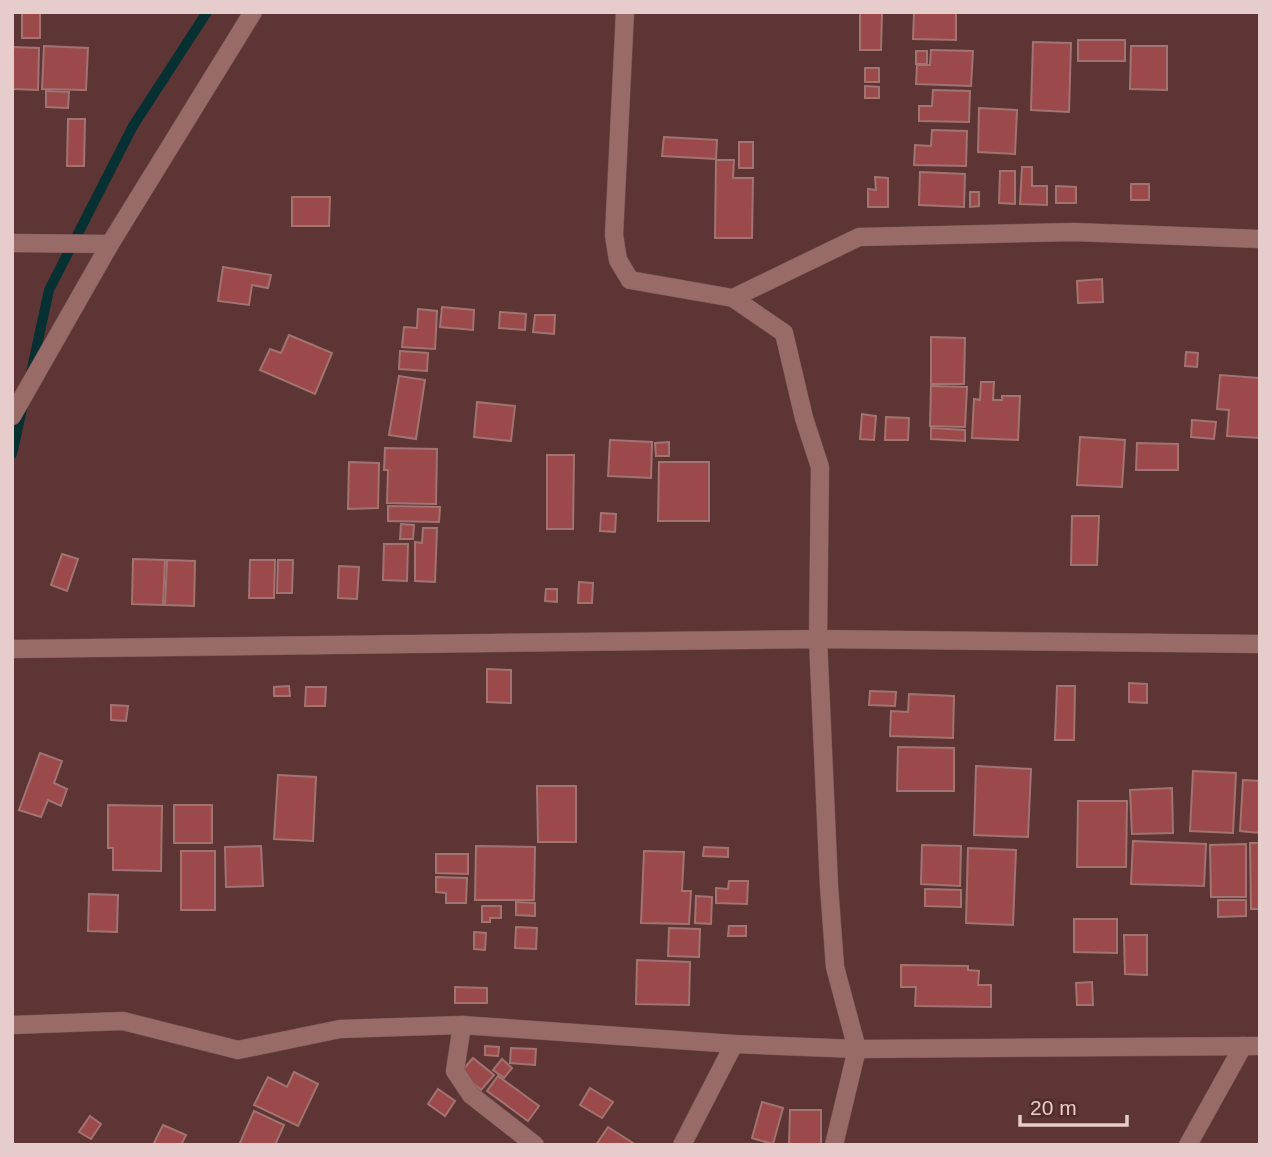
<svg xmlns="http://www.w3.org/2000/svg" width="1272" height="1157" font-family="Arial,sans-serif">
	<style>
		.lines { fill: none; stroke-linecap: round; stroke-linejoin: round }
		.stream { stroke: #063032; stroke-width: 10 }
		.building { fill: #9b494a; stroke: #a17371; stroke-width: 2 }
		.minor-casing { stroke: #765454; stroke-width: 19 }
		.minor { stroke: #986a68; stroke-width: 18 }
	</style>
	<rect width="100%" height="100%" fill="#5e3535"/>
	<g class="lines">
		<g class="stream">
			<polyline points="31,373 49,290 133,126 207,12"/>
			<polyline points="12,454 23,405"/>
		</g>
	</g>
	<g class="building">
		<rect x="22" y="12" width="18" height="26"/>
		<polygon points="860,12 882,12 881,50 860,50"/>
		<polygon points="914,12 956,12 956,40 913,39"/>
		<rect x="1078" y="40" width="47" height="21"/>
		<polygon points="1033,42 1071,43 1069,112 1031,110"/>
		<polygon points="44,46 88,48 86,90 42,89"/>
		<polygon points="1131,46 1167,46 1167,90 1130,89"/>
		<polygon points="12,47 39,48 38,90 12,89"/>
		<polygon points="931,50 973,51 971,86 916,84 917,65 930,65"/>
		<rect x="916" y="51" width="11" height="13"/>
		<rect x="865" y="68" width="14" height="14"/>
		<polygon points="865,86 879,87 879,98 865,98"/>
		<polygon points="933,90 970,91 969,122 919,121 919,106 932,106"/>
		<polygon points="46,91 69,92 68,108 46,107"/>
		<polygon points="979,108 1017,110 1015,154 978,152"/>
		<polygon points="68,119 85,119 84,166 67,166"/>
		<polygon points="932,130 967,131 966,166 914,165 915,145 931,146"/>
		<polygon points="664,137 717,140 716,159 662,156"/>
		<rect x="739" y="142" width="14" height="26"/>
		<polygon points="716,160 734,160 733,178 753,178 752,238 715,238"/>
		<polygon points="1022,167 1032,167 1032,186 1047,186 1047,205 1020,204"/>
		<polygon points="1000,171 1015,171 1015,204 999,203"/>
		<polygon points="920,172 965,174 964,207 919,205"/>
		<polygon points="875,177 888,178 888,207 868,207 868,189 876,190"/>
		<rect x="1131" y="184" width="18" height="16"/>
		<polygon points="1056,186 1076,187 1076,203 1056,203"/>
		<polygon points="970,192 979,192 979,206 970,207"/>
		<polygon points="292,197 330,197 329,226 292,226"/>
		<polygon points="223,267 271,275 268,288 252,285 249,305 218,301"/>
		<polygon points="1102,279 1103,302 1078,303 1077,281"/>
		<polygon points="442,307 474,310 473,330 440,327"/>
		<polygon points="418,309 437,311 435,349 402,347 404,327 417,328"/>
		<polygon points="500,312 526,314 525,330 499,328"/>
		<polygon points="535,315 555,315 554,334 533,332"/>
		<polygon points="289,335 332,353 315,394 260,370 270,349 281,353"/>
		<polygon points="931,337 965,338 964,384 931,384"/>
		<polygon points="400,351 428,353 427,371 399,369"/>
		<polygon points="1186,352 1198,353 1197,367 1185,366"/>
		<polygon points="1260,364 1260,438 1227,436 1229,410 1217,409 1220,375 1259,378"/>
		<polygon points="399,376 425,380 416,439 389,435"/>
		<polygon points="981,382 994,382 993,400 1002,400 1002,396 1020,396 1018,440 972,438 974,399 980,400"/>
		<polygon points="931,386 967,387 965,427 930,426"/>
		<polygon points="477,402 515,406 511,441 474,437"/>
		<polygon points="862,414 876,416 874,440 860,439"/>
		<polygon points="886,417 909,418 908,440 885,440"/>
		<polygon points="1192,420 1216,422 1214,439 1191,437"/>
		<polygon points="931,428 965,430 965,441 931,439"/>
		<polygon points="1080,437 1125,440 1122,487 1077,485"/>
		<polygon points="610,440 652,442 651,478 608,476"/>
		<polygon points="669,442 669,456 656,456 655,443"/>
		<polygon points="1137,443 1178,444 1178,470 1136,470"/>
		<polygon points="385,448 437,449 436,504 387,503 388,470 384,470"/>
		<polygon points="547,455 574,455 573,529 547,529"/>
		<polygon points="349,462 379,463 378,508 348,509"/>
		<polygon points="659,462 709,462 709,521 658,521"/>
		<polygon points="388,506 440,507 439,522 388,521"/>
		<polygon points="601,513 616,514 615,532 600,531"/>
		<polygon points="1072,516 1099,516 1097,565 1071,565"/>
		<polygon points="401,524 414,525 413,539 400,539"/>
		<polygon points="423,528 437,528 435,582 415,581 415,542 422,543"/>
		<polygon points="384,544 408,544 407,581 383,580"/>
		<polygon points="62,554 78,559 67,591 51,585"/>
		<polygon points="133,559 165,560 163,605 132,604"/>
		<polygon points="167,560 195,561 194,606 165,605"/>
		<polygon points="250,560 275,560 274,598 249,598"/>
		<polygon points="278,560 293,560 292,593 277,593"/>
		<polygon points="339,566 359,567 357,599 338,598"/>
		<polygon points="579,582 593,583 592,603 578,603"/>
		<polygon points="546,589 557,589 557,602 545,601"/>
		<polygon points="487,669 511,670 511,703 487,702"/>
		<polygon points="1129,683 1147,684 1147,703 1129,702"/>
		<polygon points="289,686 290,696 274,696 274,687"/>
		<polygon points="1057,686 1075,686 1074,740 1055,740"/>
		<polygon points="306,687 326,687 325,706 305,706"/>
		<polygon points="870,691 896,692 895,706 869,705"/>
		<polygon points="909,694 954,696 953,738 890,736 891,711 908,712"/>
		<polygon points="111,705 128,706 126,721 111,720"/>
		<polygon points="898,747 954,748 954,791 897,791"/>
		<polygon points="40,753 62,761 54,783 67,789 61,806 48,800 41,817 19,810"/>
		<polygon points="976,766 1031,769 1028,837 974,835"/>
		<polygon points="1193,771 1236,773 1233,833 1190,831"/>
		<polygon points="278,775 316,777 313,841 274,839"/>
		<polygon points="1243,780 1260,781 1260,833 1240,831"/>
		<polygon points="537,786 576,786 576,842 538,842"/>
		<polygon points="1172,788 1173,833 1132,834 1130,790"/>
		<polygon points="1078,801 1127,801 1126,867 1077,867"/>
		<polygon points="108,805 162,806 161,871 113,870 113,848 108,848"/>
		<rect x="174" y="805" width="38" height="38"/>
		<polygon points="1133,841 1206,844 1204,886 1131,884"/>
		<polygon points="1250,843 1260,843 1260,909 1251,909"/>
		<polygon points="1246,844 1246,897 1211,897 1210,845"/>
		<polygon points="922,845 961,846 960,886 921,884"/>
		<polygon points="261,846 263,886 226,887 225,847"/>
		<polygon points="476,846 535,847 534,900 475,900"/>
		<polygon points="704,847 728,848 728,857 703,856"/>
		<polygon points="968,848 1016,850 1013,925 966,923"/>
		<rect x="181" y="851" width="34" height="59"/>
		<polygon points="644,851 684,852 682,891 691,891 689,924 641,923"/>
		<polygon points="436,854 468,854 468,874 436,873"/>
		<polygon points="436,877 467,878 466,903 446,903 446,893 436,892"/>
		<polygon points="729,881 748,881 747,904 716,903 716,888 728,889"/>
		<polygon points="925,889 961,890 961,907 925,906"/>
		<polygon points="89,894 118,895 117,932 88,931"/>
		<polygon points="696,896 712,897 711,924 695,923"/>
		<polygon points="1218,900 1246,900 1246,916 1218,917"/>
		<polygon points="516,902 535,903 535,916 516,915"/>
		<polygon points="482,906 501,906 501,918 490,918 490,922 482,922"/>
		<polygon points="1074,919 1117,919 1117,953 1074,952"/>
		<polygon points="729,926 746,926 746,936 728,936"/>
		<polygon points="516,927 537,928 536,949 515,948"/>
		<polygon points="669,928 700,929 699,957 668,956"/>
		<polygon points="474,932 486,933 485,950 474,949"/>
		<polygon points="1124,935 1147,935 1147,975 1125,974"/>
		<polygon points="637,960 690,962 689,1005 636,1004"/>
		<polygon points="901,965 968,966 968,970 979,971 978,985 991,985 991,1007 915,1006 916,987 901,987"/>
		<polygon points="1092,982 1093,1005 1077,1005 1076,983"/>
		<polygon points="455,987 487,988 487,1003 455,1003"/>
		<polygon points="485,1046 499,1047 498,1056 485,1055"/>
		<polygon points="511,1048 536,1049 535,1065 510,1063"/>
		<polygon points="473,1058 494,1075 481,1090 461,1072"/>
		<polygon points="502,1059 512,1068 504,1078 493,1070"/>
		<polygon points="294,1072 318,1084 298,1126 254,1105 268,1077 287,1087"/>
		<polygon points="498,1076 539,1106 528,1121 487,1091"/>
		<polygon points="590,1088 613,1102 602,1118 580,1105"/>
		<polygon points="438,1089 455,1101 445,1116 428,1104"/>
		<polygon points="762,1102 783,1108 773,1144 752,1138"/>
		<polygon points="790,1110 821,1110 821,1145 789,1145"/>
		<polygon points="254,1111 284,1125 275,1145 239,1145"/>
		<polygon points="90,1116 101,1124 91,1139 79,1132"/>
		<polygon points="163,1125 186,1135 181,1145 153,1145"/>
		<polygon points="608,1127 636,1145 596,1145"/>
	</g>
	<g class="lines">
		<g class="minor-casing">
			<g id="minor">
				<polyline points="625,12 614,235 618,260 630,280 733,298 784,333 804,418 820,467 818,639 829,886 835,967 857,1049 834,1145"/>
				<polyline points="12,243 110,244"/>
				<polyline points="733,298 859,237 1074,232 1260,239"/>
				<polyline points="12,416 110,244 253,12"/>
				<polyline points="12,649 818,639 1260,644"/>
				<polyline points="12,1025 123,1021 238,1050 340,1029 462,1025 734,1044 857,1049 1260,1046"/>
				<polyline points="462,1025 455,1071 471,1095 535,1145"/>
				<polyline points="682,1145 734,1044"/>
				<polyline points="1188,1145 1243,1046"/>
			</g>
		</g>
		<use href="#minor" class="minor"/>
	</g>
	<rect width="1272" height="1157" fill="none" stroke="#e6ccca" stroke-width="28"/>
	<path d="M1020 1115v10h107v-10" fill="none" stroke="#e6ccca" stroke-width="3.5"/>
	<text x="1030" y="1115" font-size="21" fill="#e6ccca" stroke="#532b2b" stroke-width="5" paint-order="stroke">20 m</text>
</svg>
